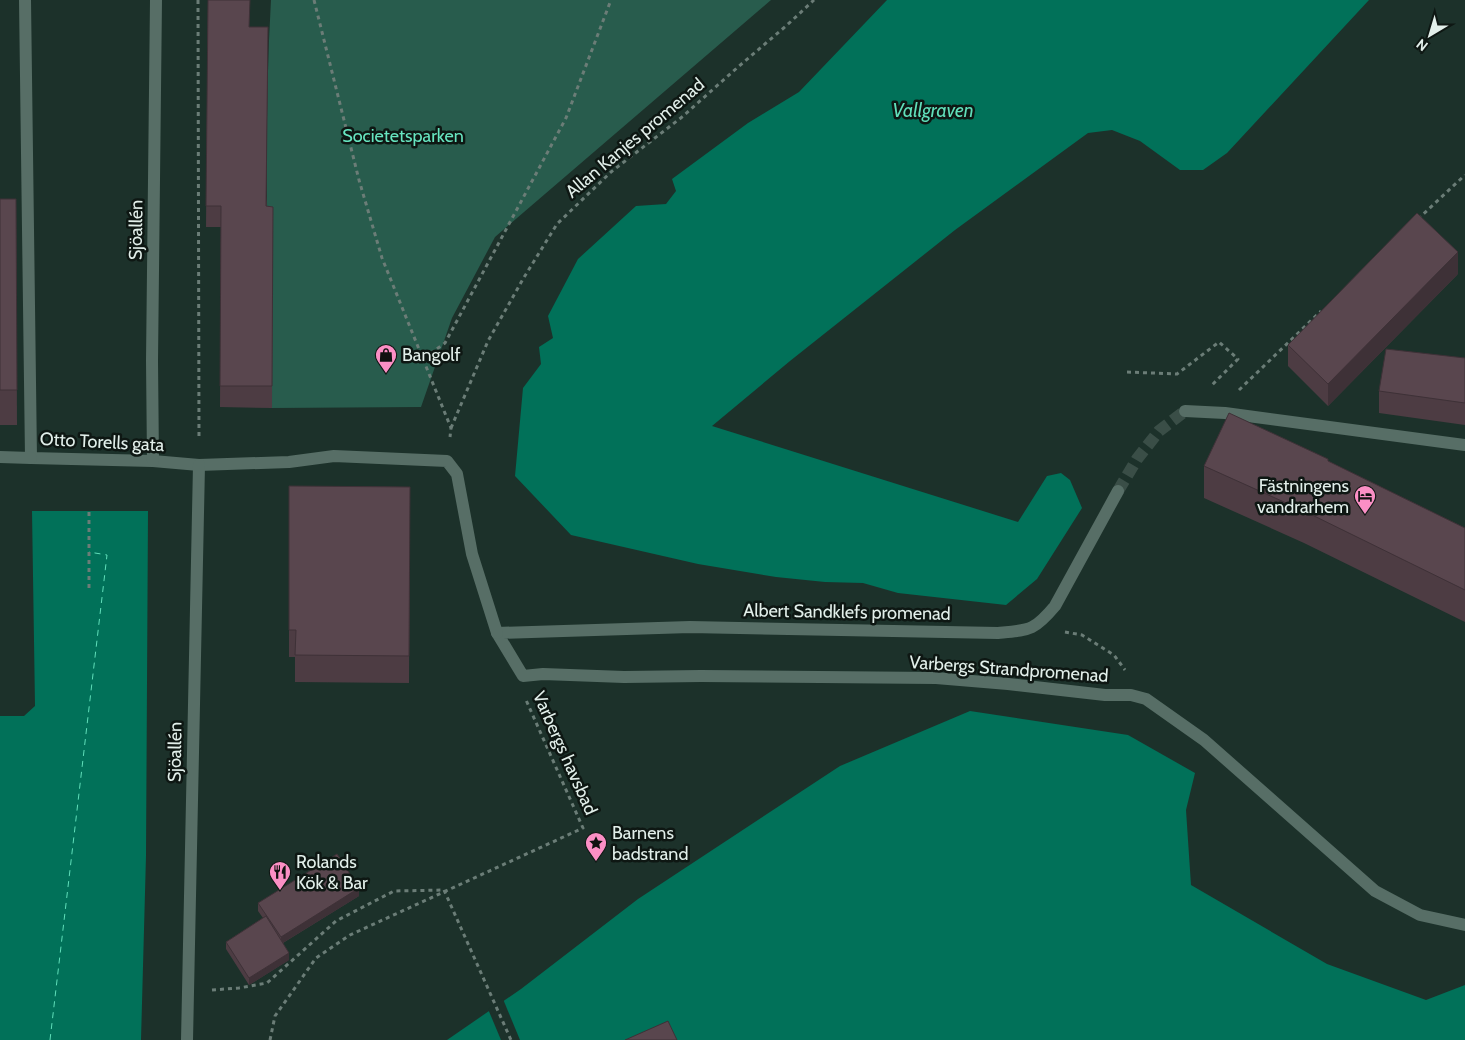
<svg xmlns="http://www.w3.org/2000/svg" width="1465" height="1040" font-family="Cabin,sans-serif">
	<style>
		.green { fill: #285c4d }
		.water { fill: #017159 }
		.pier { fill: #1c312a }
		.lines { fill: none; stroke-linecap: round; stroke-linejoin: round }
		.ferry { stroke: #60dfba; stroke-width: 1; stroke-dasharray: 6 5; stroke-linecap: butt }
		.pedestrian-tunnel { stroke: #3a4e47; stroke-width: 12; stroke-dasharray: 12 6; stroke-linecap: butt }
		.path { stroke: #6b7d77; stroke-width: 3; stroke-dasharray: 4 4; stroke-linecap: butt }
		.pedestrian { stroke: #576e66; stroke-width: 12 }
		.minor { stroke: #576e66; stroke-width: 12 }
		.wall { fill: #4d3c43 }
		.shaded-wall { fill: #3e3137 }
		.building { fill: #59464e; stroke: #3e3137 }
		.labels { text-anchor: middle; stroke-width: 5; stroke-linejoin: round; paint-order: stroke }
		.park-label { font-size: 18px; fill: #67e5c0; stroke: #0e1713 }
		.street-label { font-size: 18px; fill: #e2efea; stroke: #0e1713 }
		.poi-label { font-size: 18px; fill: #e2efea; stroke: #0e1713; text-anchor: start }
		.water-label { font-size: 19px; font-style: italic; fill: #60dfba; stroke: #0e1713 }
	</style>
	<rect width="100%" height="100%" fill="#1c312a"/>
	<path class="green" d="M271,0H771L495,237L452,318L421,407L272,408C268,272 263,136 271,0Z"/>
	<g class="water">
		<polygon points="887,0 1369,0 1227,153 1203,170 1180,170 1140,141 1112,130 1088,133 955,230 790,361 712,426 1018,522 1047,476 1061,473 1070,480 1082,508 1037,579 1006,605 898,593 863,583 825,582 776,577 698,564 571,535 515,476 523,388 541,364 539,347 553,338 548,316 578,259 636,206 666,204 676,191 672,179 748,123 799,92"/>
		<polygon points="32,511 148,511 146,856 141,1040 0,1040 0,716 24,716 35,706"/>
		<polygon points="970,711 1128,735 1195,773 1186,810 1191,885 1327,964 1426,1000 1465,985 1465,1040 447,1040 521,989 638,899 840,766"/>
	</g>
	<polygon class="pier" points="503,999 520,1040 501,1040 488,1009"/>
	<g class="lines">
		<polyline class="ferry" points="50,1040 107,555 89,552"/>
		<polyline class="pedestrian-tunnel" points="1118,491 1137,459 1159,431 1185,411"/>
		<g class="path">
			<polyline points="198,0 199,439"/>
			<polyline points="314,0 359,180 382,258 451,428 450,437"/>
			<polyline points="1418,219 1465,175"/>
			<polyline points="424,358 445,343 566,118 611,0"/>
			<polyline points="1127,372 1177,374 1219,342 1238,359 1211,386"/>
			<polyline points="1239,390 1321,311"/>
			<polyline points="451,428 488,341 523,279 557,224 611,172 682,117 738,67 786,26 814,0"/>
			<polyline points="89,588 89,511"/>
			<polyline points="1065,632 1082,635 1114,655 1125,670"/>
			<polyline points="444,890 511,1040"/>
			<polyline points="212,990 239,988 267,983 336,921 394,891 444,890"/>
			<polyline points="270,1040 275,1016 316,958 350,935 583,828 526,700"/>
		</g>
		<g class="pedestrian">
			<polyline points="1185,411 1225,413 1465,445"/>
			<path d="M1118,491L1055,606C1034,631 1030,630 998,633L690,627L497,633L523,676L543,674L624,677L701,676L936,678L1008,684L1105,695H1131L1146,699L1204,740L1375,891L1420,915L1465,925"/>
		</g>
		<g class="minor">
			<polyline points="25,0 31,458 153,461 199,465 289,462 334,456 447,461 457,474 472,554 497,633"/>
			<polyline points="0,457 31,458"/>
			<polyline points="153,461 152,361 156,0"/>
			<polyline points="187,1040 199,465"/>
		</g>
	</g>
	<g class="wall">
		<polygon points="208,0 250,27 267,206 273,207 272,408 220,407 221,227 206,227"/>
		<polygon points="0,199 16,199 17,425 0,425"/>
		<polygon points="1458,274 1328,406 1288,366 1288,345"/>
		<polygon points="1465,358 1465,425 1379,413 1379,391"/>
		<polygon points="1328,461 1465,528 1465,622 1304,543 1204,498 1204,466"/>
		<polygon points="289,486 410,487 409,683 295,682 295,657 289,657"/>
		<polygon points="359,896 283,943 289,960 249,985 226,949 226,942 263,918 258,911 258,903"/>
	</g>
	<g class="shaded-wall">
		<polygon points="1458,252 1458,274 1328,406 1328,384"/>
		<polygon points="359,888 359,896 281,944 281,937"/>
		<polygon points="289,953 289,960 249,985 249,978"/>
	</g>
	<g class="building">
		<polygon points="208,0 250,0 249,27 268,27 266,206 273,207 272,386 220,386 221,206 206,206"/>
		<polygon points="0,199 16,199 17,390 0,390"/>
		<polygon points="1417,213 1458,252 1328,384 1288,345"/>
		<polygon points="1386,349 1465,358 1465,403 1379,391"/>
		<polygon points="1229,413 1328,459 1328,461 1465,528 1465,590 1304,511 1204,466"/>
		<polygon points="289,486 410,487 409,656 295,655 296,630 289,630"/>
		<polygon points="337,854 359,888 281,937 258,903"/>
		<polygon points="266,916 289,953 249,978 226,942"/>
		<polygon points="668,1021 677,1040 625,1040"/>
	</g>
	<defs>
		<g id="shop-pin" transform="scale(1.125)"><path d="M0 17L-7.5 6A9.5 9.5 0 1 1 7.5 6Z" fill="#fb8fc5" stroke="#0e1713"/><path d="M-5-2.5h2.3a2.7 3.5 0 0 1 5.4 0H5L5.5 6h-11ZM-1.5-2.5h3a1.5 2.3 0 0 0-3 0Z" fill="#111"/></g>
		<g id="hotel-pin" transform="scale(1.125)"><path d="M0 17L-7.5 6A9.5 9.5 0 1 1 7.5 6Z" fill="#fb8fc5" stroke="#0e1713"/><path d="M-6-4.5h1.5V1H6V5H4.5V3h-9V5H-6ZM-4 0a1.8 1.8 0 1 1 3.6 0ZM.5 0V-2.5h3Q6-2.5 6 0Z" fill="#111"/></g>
		<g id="sight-pin" transform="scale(1.125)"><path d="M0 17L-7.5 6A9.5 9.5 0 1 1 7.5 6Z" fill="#fb8fc5" stroke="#0e1713"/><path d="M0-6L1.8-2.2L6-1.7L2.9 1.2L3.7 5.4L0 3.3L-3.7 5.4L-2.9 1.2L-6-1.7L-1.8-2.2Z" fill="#111"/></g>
		<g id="restaurant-pin" transform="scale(1.125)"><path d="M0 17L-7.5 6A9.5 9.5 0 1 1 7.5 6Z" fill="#fb8fc5" stroke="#0e1713"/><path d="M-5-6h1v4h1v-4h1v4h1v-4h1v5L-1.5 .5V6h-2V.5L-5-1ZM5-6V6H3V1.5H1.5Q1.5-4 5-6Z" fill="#111"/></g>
	</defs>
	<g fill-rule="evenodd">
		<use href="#shop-pin" x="386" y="355"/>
		<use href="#hotel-pin" x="1365" y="496"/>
		<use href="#sight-pin" x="596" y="843"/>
		<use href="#restaurant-pin" x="280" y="872"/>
	</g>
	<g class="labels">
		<g class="park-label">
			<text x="403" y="142">Societetsparken</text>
		</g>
		<g class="street-label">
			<text transform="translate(635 138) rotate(-40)" y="6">Allan Kanjes promenad</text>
			<text transform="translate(136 230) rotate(-89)" y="6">Sjöallén</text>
			<text transform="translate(102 442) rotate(3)" y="6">Otto Torells gata</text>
			<text transform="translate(847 612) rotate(1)" y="6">Albert Sandklefs promenad</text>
			<text transform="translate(1009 669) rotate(4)" y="6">Varbergs Strandpromenad</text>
			<text transform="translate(175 752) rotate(-89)" y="6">Sjöallén</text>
			<text transform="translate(565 753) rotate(66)" y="6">Varbergs havsbad</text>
		</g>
		<g class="poi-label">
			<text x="402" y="361">Bangolf</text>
			<text x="1349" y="492" text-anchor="end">Fästningens<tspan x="1349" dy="21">vandrarhem</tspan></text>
			<text x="612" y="839">Barnens<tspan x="612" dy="21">badstrand</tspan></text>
			<text x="296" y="868">Rolands<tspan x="296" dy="21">Kök &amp; Bar</tspan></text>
		</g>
		<g class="water-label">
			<text x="933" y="117">Vallgraven</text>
		</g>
	</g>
	<g transform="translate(1430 35) rotate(218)" stroke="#0e1713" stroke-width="4" paint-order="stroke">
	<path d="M0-4L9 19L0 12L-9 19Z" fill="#e2efea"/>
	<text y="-8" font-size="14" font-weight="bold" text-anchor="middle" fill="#e2efea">N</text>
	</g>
</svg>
